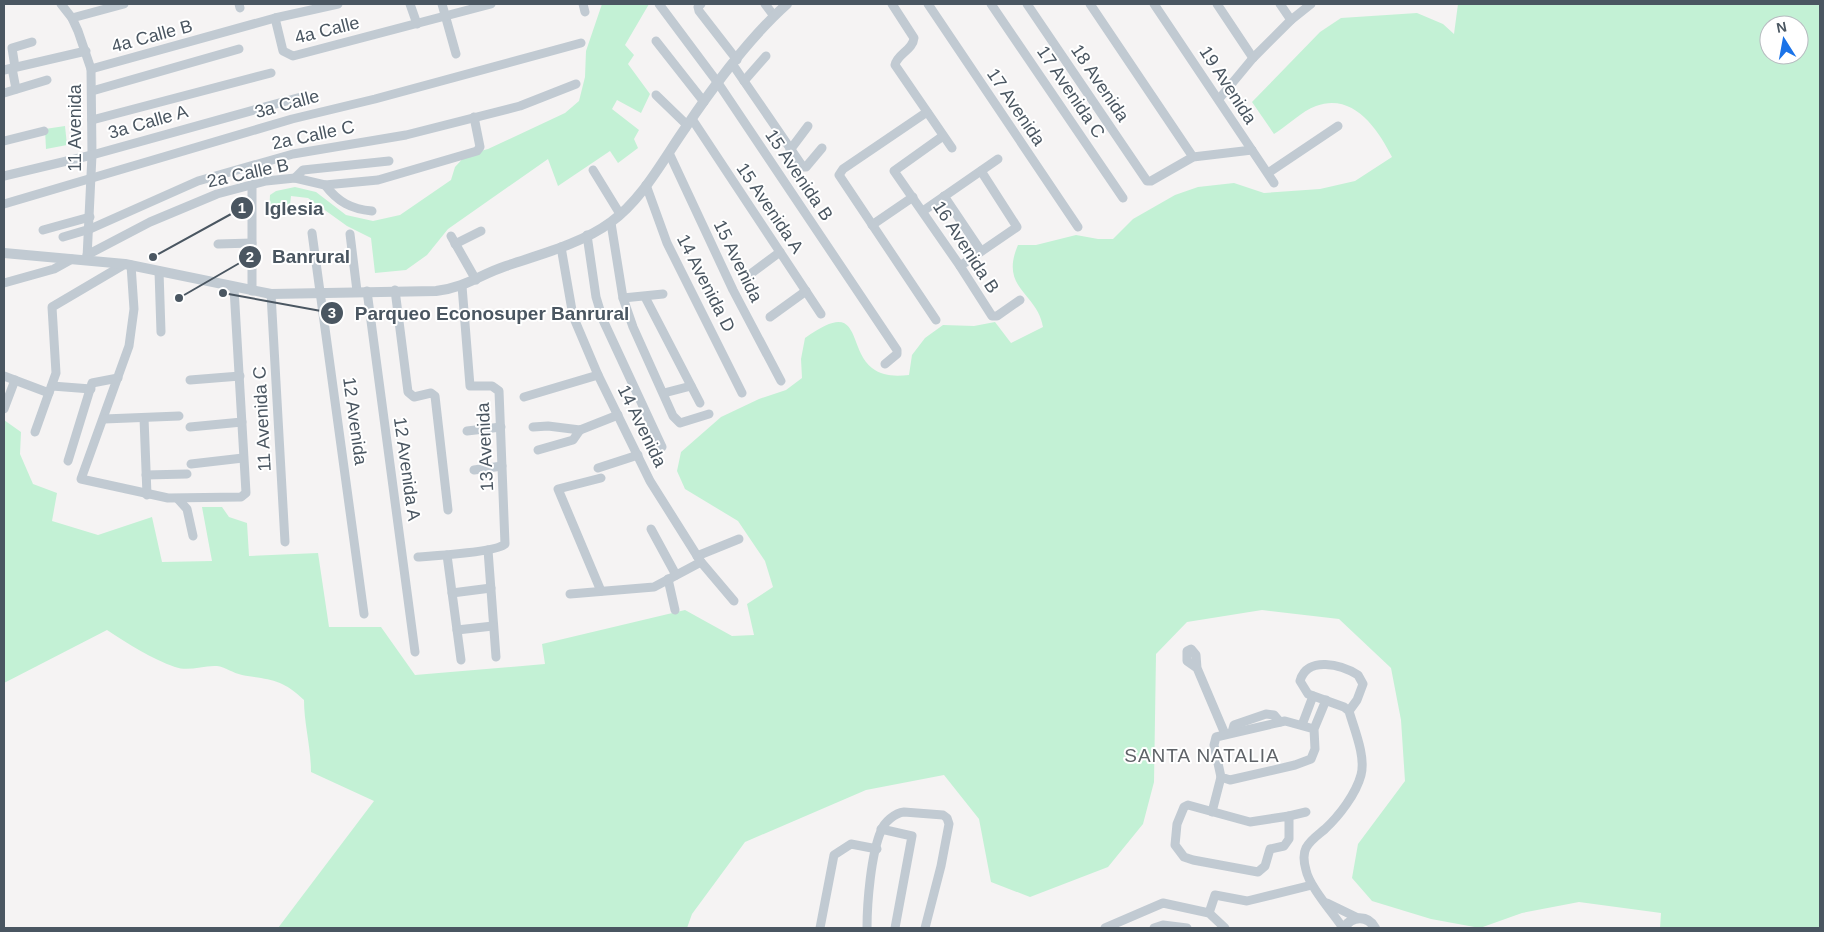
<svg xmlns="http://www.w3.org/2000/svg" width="1824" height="932" font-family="Helvetica,sans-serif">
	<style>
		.green { fill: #c3f1d5; fill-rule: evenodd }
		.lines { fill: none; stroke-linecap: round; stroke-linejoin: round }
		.minor { stroke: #c1cad2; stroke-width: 9 }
		.tertiary { stroke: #c1cad2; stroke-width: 10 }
		.labels { text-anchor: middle; stroke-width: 4; stroke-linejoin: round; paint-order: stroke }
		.street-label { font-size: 18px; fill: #4a5661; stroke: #fff }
		.neighbourhood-label { font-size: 19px; letter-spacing: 1px; fill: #5f6368; stroke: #fff }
		.leader { fill: none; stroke: #4a5661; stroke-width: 2 }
		.callout-dot { fill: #4a5661; stroke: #fff; stroke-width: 2 }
		.mark-label { font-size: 15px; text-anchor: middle; font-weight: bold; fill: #fff }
		.callout-label { font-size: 19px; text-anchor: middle; font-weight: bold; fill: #4a5661; stroke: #fff; stroke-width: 4; stroke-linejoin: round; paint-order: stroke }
	</style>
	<rect width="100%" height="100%" fill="#f5f3f3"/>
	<g class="green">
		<polygon points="602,4 649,4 625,45 634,55 628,64 650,94 641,113 617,100 612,109 639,130 634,139 638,148 618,163 610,151 558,186 548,159 448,229 427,255 406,270 375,273 371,238 347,226 308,198 291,196 289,214 269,214 270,195 276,191 295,187 316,192 346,215 373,221 400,215 451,180 455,167 466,155 488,149 565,113 579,101 585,77 586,51"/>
		<path d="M1458,4H1820V928H1660L1661,913L1579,902L1522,913L1480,928L1431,919L1372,901L1352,878L1358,844L1405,781L1401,720L1391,668L1339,619L1262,610L1187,622L1156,654L1154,782L1143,824L1108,867L1030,897L991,882L979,819L944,775L866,790L745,842L692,914L687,928H278L374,801L311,772C311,747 304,724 304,700C281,678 271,680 242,675C233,673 225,667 217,666C203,665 189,672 175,667C152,659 128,644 107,630L4,683V420L21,432L20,454L33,484L57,493L52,521L98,535L152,517L162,562L212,561L202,507H222L229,517L247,523L249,556L318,553L329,627H381L415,675L545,664L542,644L685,610L732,636L754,635L747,604L773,587L765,561L738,521L685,489L677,471L681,452L721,417L759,399L786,390L802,378L801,359L805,338C863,296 846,347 872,368C883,377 897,376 909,375L912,355L925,338L943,325L974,326L995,322L1011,343L1043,327C1037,292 999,289 1018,245H1036L1076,235L1098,239H1113L1133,219L1175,195L1198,187L1234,183L1264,193L1320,189L1355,181L1392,157C1378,129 1353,92 1316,106C1302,111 1287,126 1274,134L1252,102L1320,32L1341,18L1417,13L1443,24L1454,34ZM1769,25H1799V55H1769Z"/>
		<polygon points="65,126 67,145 46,149 45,129"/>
	</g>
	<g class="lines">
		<g class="minor">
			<polyline points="61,4 72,18 78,31 91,69 92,155 87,258"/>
			<polyline points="239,4 240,8"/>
			<polyline points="410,4 417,24"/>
			<polyline points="442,4 456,54"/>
			<polyline points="583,4 585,12"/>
			<polyline points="659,4 718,83 897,350 897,354 885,364"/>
			<polyline points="701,4 698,7 699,11 737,60"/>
			<polyline points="765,4 774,16"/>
			<path d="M892,4L914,38C913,50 897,54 895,65L952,148"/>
			<polyline points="928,4 1078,227"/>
			<polyline points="991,4 1123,198"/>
			<polyline points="1027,4 1147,181 1151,181 1193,157 1252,150"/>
			<polyline points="1090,4 1193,157"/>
			<polyline points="1154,4 1274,183"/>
			<polyline points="1217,4 1253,58"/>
			<polyline points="1280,4 1291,20"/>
			<polyline points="72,18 124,4"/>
			<polyline points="275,18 283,51 293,56 491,4"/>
			<polyline points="656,41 704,102"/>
			<polyline points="733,65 803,167 806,167 822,148"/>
			<polyline points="15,67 12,48 32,42"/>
			<polyline points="12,68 16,89"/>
			<polyline points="91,69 275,18 338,4"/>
			<polyline points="4,70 86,51"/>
			<polyline points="744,81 766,56"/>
			<polyline points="92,91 239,49"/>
			<polyline points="4,93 47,80"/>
			<polyline points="656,95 687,125"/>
			<polyline points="1219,99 1253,58 1291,20 1311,4"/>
			<polyline points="927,112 843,169 839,175 936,320"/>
			<polyline points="692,119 821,314"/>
			<polyline points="92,120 271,73"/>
			<polyline points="943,136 894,171 960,266 992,316 997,316 1020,300"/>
			<polyline points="4,141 44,131"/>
			<polyline points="790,150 808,126"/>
			<polyline points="669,153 733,290 781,381"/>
			<polyline points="593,170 620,214"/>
			<polyline points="1268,173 1338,126"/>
			<polyline points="4,176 92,155 301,97"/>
			<polyline points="295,178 303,170 389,161"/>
			<polyline points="252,185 252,291"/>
			<path d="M325,185C338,202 351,209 372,211"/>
			<polyline points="646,185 667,243 742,393"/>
			<polyline points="944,196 981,251"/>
			<polyline points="4,204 292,119 375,99 581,43"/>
			<polyline points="923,211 998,159"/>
			<polyline points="611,223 623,298 633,327 673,416 680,423 709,414"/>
			<polyline points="872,225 913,197"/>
			<polyline points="43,230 90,217"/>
			<polyline points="312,233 364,614"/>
			<polyline points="350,234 357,291"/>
			<polyline points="587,235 596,297 603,320 662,447"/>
			<polyline points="451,236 476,280"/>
			<polyline points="63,237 90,229 198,181 293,154 406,135 520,106 576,84"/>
			<polyline points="218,244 252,243"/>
			<polyline points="455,244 481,231"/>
			<polyline points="561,247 573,316 598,375 650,481 701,562 734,601"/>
			<polyline points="87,255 150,222 217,194 266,181 295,178 325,185 378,180 477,151 480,147 474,117"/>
			<polyline points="131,265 134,309 129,346 81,479 168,498 241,497 246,493 234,288"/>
			<polyline points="960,266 1017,227 981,171"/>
			<polyline points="159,271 161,332"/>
			<polyline points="749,275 780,252"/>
			<polyline points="4,283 54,269 72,259"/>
			<polyline points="395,290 408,392 414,397 431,393 435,396 448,510"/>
			<polyline points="367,291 415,652"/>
			<polyline points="271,294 285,542"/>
			<polyline points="645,297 700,403"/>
			<polyline points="623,298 663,294"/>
			<polyline points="770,317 806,291"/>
			<polyline points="4,376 49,393"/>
			<polyline points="190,380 240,376"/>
			<polyline points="52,386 91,389"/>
			<polyline points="664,393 691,386"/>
			<polyline points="524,397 598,375"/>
			<polyline points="4,409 15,380"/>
			<polyline points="144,418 147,495"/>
			<polyline points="104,419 179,416"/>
			<polyline points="190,427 242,422"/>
			<polyline points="533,427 548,426 580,430 618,415"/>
			<polyline points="467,431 501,427"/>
			<polyline points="35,432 56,373 52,307 125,264"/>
			<polyline points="538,450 573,440 580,430"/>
			<polyline points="68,461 92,383 118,378"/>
			<polyline points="191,464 243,458"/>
			<polyline points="598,468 638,455"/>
			<polyline points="474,470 502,466"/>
			<polyline points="146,475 187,474"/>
			<polyline points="601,478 558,489 601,591"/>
			<polyline points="178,499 187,509 193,536"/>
			<polyline points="651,529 676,575"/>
			<polyline points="488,550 496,657"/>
			<polyline points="447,555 461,660"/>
			<polyline points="697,556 739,539"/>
			<path d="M418,557C433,556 497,552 505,544L499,391L492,386H470L462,286"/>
			<polyline points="668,579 675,610"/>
			<polyline points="452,593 491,588"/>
			<polyline points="570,594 654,587 701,562"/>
			<polyline points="457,630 493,626"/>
			<polyline points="1197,668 1187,661 1187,651 1191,649 1196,655 1197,668 1225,734"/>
			<polyline points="1302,725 1313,696"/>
			<polyline points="1314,729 1285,721 1216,737 1214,745 1221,777 1230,780 1295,765 1311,759 1315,749 1314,729 1326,700"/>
			<polyline points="1232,732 1234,725 1266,714 1274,715 1280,722"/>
			<polygon points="1188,805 1250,822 1289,816 1289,839 1284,846 1270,849 1265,866 1258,872 1193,860 1184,857 1175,845 1177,824 1184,807"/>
			<polyline points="1212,812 1221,777"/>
			<polyline points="1289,816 1306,812"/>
			<polyline points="881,829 912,836 895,928"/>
			<polyline points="1327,903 1358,918"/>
			<polyline points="1209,913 1215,895 1247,901 1312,885"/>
			<polyline points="820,928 834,855 851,844 877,849"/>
			<path d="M867,928C867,903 871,854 881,831C884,822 895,813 904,812L943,815L947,818L949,824L941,866L925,928"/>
			<polyline points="1105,928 1163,903 1209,913 1225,928"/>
			<polyline points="1154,928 1163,925 1187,928"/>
			<path d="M1343,928C1333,913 1309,886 1306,870C1304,863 1303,854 1306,848C1310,840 1318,835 1325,829C1339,816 1356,794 1361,775C1366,756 1354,729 1349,711L1344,707L1308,694L1300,681C1307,655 1342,665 1358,675L1363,684L1357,700L1349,711"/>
		</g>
		<g class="tertiary">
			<path d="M4,253L125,264L271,294L436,291C467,287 479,275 506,266C541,254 581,244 611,222C643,199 664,158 686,127C715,84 749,38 787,4"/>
			<path d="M1344,928C1352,915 1368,915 1375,928"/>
		</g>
	</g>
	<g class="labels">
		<g class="street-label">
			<text transform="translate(327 30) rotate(-14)" y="6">4a Calle</text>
			<text transform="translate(152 36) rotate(-15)" y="6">4a Calle B</text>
			<text transform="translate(1100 83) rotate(56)" y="6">18 Avenida</text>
			<text transform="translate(1228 85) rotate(57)" y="6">19 Avenida</text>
			<text transform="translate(1071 92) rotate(56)" y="6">17 Avenida C</text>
			<text transform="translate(287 104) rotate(-15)" y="6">3a Calle</text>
			<text transform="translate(1016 107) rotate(56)" y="6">17 Avenida</text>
			<text transform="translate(148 122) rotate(-16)" y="6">3a Calle A</text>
			<text transform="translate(75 128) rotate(-90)" y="6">11 Avenida</text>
			<text transform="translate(313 135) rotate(-12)" y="6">2a Calle C</text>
			<text transform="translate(248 173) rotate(-12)" y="6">2a Calle B</text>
			<text transform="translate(799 175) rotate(56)" y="6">15 Avenida B</text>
			<text transform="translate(770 208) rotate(56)" y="6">15 Avenida A</text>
			<text transform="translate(966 247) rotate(57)" y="6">16 Avenida B</text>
			<text transform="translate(738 261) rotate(64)" y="6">15 Avenida</text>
			<text transform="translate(706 283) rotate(63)" y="6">14 Avenida D</text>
			<text transform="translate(262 419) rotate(-93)" y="6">11 Avenida C</text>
			<text transform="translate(355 421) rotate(82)" y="6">12 Avenida</text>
			<text transform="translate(642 426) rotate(64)" y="6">14 Avenida</text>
			<text transform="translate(485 447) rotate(-93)" y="6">13 Avenida</text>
			<text transform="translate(407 469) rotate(82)" y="6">12 Avenida A</text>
		</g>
		<g class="neighbourhood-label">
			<text x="1202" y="762">SANTA NATALIA</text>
		</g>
	</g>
	<path class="leader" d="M153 257L242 208M179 298L250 257M223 293L332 313"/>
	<g class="callout-dot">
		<circle cx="153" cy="257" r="5"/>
		<circle cx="179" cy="298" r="5"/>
		<circle cx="223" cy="293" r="5"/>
		<circle cx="242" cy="208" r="12"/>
		<circle cx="250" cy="257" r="12"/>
		<circle cx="332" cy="313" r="12"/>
	</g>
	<g class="mark-label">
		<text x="242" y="213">1</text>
		<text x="250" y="262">2</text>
		<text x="332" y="318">3</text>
	</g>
	<g class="callout-label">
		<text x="294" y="215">Iglesia</text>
		<text x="311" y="263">Banrural</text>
		<text x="492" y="320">Parqueo Econosuper Banrural</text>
	</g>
	<rect width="1824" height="932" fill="none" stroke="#4a5661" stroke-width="10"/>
	<g transform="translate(1784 40) rotate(349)"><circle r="24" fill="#ffffff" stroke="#b7bbc0"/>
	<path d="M0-4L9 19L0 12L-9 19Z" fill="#1a73e8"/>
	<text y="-8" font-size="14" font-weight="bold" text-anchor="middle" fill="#4a5661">N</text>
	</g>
</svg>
